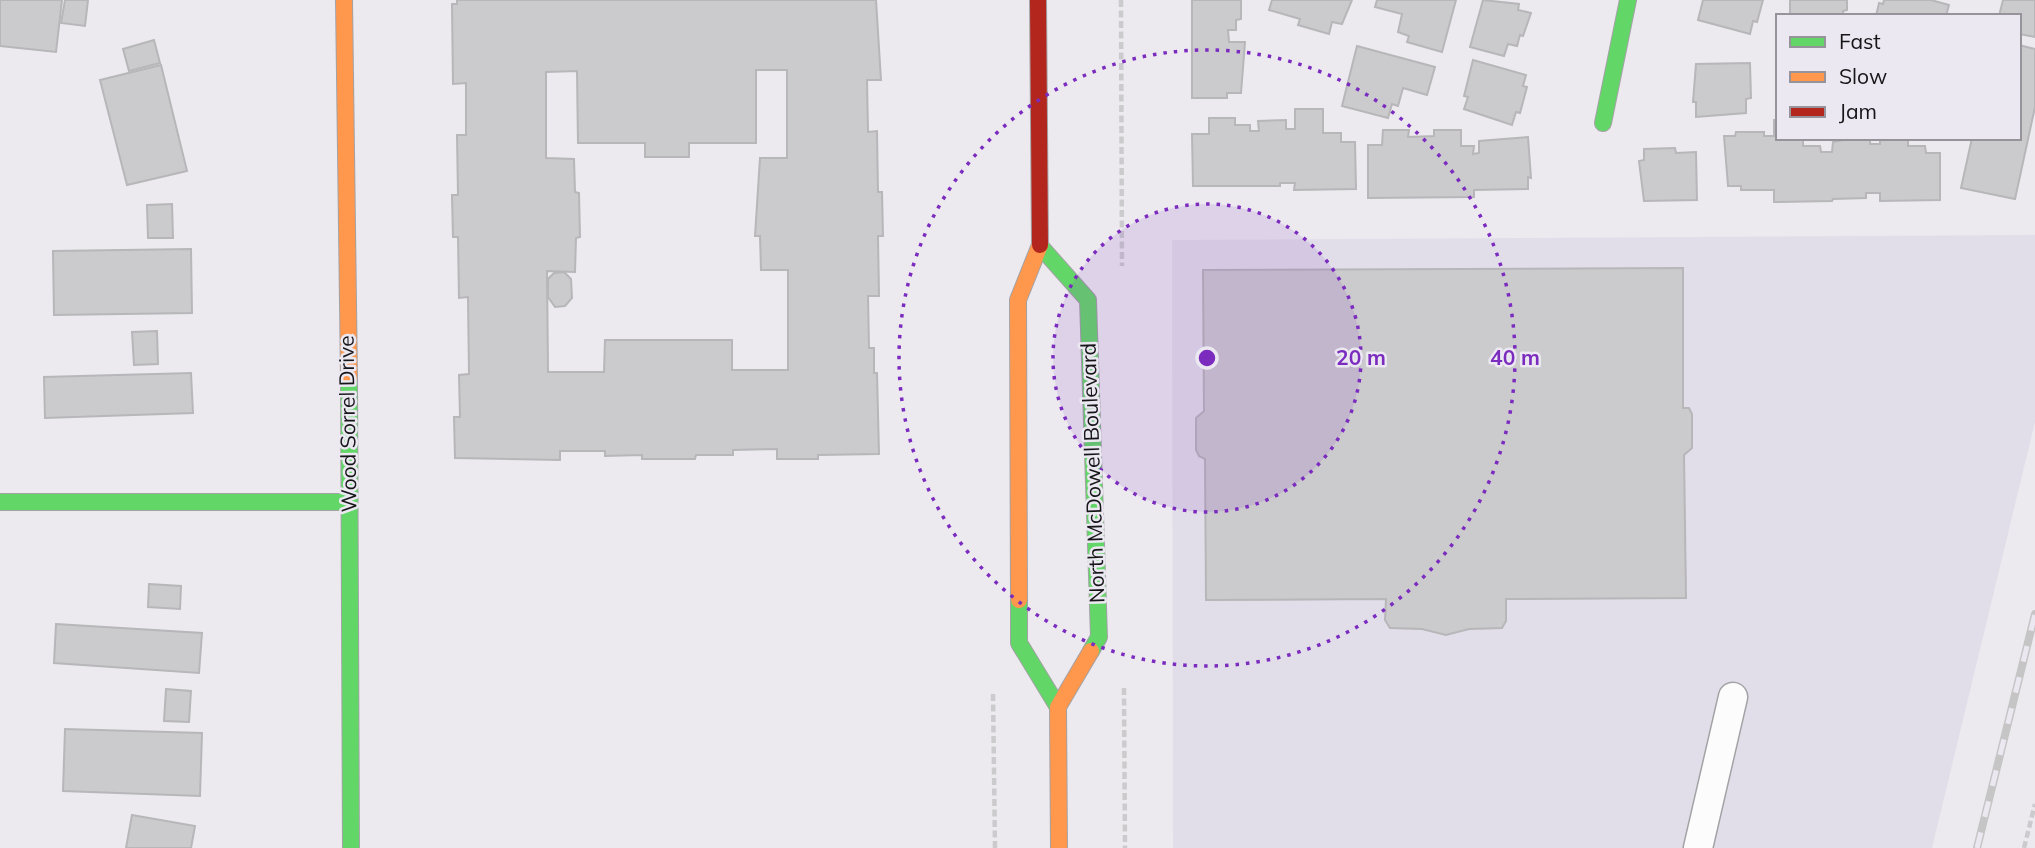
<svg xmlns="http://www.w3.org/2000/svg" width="2035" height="848" font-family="Mulish,sans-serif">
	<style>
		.built { fill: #e1dee9 }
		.building { fill: #cbcacd; stroke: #b7b6b9; stroke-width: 2; fill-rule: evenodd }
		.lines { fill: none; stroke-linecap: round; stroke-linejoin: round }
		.lane-casing { stroke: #a3a2a5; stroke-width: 31 }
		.fast-casing { stroke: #a3a2a5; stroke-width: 18 }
		.slow-casing { stroke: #a3a2a5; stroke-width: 18 }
		.jam-casing { stroke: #a3a2a5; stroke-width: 18 }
		.path { stroke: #cbcbcd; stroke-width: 4.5; stroke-dasharray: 7 3.5; stroke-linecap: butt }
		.lane { stroke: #fcfcfd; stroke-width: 28 }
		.fast { stroke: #63d668; stroke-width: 16 }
		.slow { stroke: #ff974d; stroke-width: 16 }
		.jam { stroke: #b3261e; stroke-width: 16 }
		.rail-casing { stroke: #c5c5c5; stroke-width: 8 }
		.rail { stroke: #ebe8f1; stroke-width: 5; stroke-dasharray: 16; stroke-linecap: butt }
		.ring { fill: none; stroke: #7b2cbf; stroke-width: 3.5; stroke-dasharray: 3.5 7 }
		.labels { text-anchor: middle; stroke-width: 5; stroke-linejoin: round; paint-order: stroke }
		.street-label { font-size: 21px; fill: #161518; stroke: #ebe8f1 }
		.centre { fill: #7b2cbf; stroke: #ebe8f1; stroke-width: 3.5 }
		.ring-label { font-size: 21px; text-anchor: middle; font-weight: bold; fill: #7b2cbf; stroke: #ebe8f1; stroke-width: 5; stroke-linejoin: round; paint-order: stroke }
	</style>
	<rect width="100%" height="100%" fill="#eceaef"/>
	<polygon class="built" points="2035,235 2035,422 1932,848 1173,848 1172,240"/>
	<g class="building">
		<polygon points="0,0 62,0 56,52 0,46"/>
		<polygon points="65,0 88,0 85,26 61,23"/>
		<path d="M457,0H876L881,80H867L868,132L877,131L878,192H882L883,236H878L879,296H868L869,348H874V373H877L879,454L818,455V459H777V449L733,450V455H696L695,459H642V455L605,456V451H560V460L455,458L454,417H460L459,375L469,374L468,297L459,298L458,237H453L452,195H458L457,135H466V83L453,84L452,4H457ZM756,70H787V158H760L755,236H760L761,270H788V370H732V340H605L604,372H548L547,271L575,272L576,238L580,237L579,193L575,192L574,159L546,158V72L577,71L578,143H645V157H689V143H756Z"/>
		<polygon points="1192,0 1241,0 1241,19 1236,20 1236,30 1228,30 1229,42 1245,42 1241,93 1227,93 1227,98 1192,98"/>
		<polygon points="1272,0 1352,0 1342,24 1332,22 1329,34 1298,25 1300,19 1269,10"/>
		<polygon points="1377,0 1456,0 1442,52 1407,42 1409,36 1398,32 1402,14 1375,7"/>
		<polygon points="1483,0 1519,4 1518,10 1531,13 1523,36 1520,35 1517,46 1508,44 1504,56 1470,47"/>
		<polygon points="1703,0 1763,0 1757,22 1753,21 1750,34 1698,20"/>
		<polygon points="1790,0 1847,0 1847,10 1843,11 1843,16 1790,16"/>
		<polygon points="1884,0 1931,0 1949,5 1946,16 1876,16 1879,3 1883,4"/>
		<polygon points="2003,0 2035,0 2035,37 2019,34 2019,16 1999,16"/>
		<polygon points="154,40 160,63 129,71 123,49"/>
		<polygon points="2019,45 2035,49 2035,107 2015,199 1961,188 1972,138 2019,138"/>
		<polygon points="1357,46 1435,67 1427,95 1403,88 1398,106 1392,104 1388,118 1342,106"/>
		<polygon points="1473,60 1526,75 1523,86 1527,87 1520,113 1516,112 1512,125 1464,109 1468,97 1464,96"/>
		<polygon points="1750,63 1751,98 1746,99 1746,113 1696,117 1696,102 1693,102 1696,64"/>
		<polygon points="161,65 187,171 127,185 100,80"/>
		<polygon points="1295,109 1323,109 1323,133 1341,133 1341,142 1355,142 1356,189 1294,190 1295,183 1280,183 1280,186 1193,186 1192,134 1209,134 1209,118 1235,118 1235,125 1250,125 1250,131 1259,131 1258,121 1286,120 1286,129 1295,129"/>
		<polygon points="1774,120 1778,120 1778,138 1803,138 1803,146 1820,146 1821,152 1832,152 1833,142 1843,140 1870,140 1870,144 1880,144 1880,138 1908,138 1908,146 1925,146 1926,153 1940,153 1940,200 1880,201 1880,193 1866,193 1866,198 1833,199 1832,201 1774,202 1774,190 1741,190 1741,186 1728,186 1724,136 1735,136 1736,132 1764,132 1764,136 1774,136"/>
		<polygon points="1383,130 1409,130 1408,137 1434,136 1434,130 1461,130 1461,146 1474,146 1473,154 1479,153 1479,141 1528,137 1531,178 1528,177 1528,189 1474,190 1474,197 1368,198 1368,145 1382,145"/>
		<polygon points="1675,148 1676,153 1696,152 1697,200 1644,201 1639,161 1644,160 1644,149"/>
		<polygon points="172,204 173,238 148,238 147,205"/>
		<polygon points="191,249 192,313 54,315 53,251"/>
		<polygon points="1683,268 1683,408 1689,408 1692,414 1692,448 1684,455 1686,598 1506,599 1506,621 1502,628 1469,629 1446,635 1422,629 1390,628 1385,620 1386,599 1206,600 1205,459 1199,456 1196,450 1196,418 1204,411 1203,270"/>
		<polygon points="564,272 571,279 572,298 565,306 555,307 548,297 548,279 554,273"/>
		<polygon points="157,331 158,364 134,365 132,332"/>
		<polygon points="191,373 193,413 45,418 44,377"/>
		<polygon points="149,584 181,586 180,609 148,607"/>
		<polygon points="56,624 202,633 199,673 54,663"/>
		<polygon points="166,689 191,691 189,722 164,721"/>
		<polygon points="65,729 202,733 200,796 63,791"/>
		<polygon points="132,815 195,826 191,848 126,848"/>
	</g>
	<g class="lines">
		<g class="lane-casing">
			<polyline id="lane" points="1698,848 1733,697"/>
		</g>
		<g class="fast-casing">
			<g id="fast">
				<polyline points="1603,123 1628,0"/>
				<polyline points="1040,246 1088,300 1099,637 1091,651"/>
				<polyline points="349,378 351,848"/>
				<polyline points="0,502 349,502"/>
				<polyline points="1019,600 1019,643 1058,707"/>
			</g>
		</g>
		<g class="slow-casing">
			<g id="slow">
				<polyline points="344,0 349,378"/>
				<polyline points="1019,600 1018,300 1040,245"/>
				<polyline points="1059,848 1058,707 1091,651"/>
			</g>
		</g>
		<g class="jam-casing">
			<polyline id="jam" points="1038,0 1040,245"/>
		</g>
		<g class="path">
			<polyline points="1121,0 1122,266"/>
			<polyline points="1124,688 1125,848"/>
			<polyline points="993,694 995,848"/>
			<polyline points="2024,848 2035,804"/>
		</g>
		<use href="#lane" class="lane"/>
		<use href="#fast" class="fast"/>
		<use href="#slow" class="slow"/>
		<use href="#jam" class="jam"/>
		<g class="rail-casing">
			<polyline id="rail" points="1977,848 2035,614"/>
		</g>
		<use href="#rail" class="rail"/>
	</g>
	<circle cx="1207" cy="358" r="154" fill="#7b2cbf" fill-opacity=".12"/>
	<g class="ring">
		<circle cx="1207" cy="358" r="154"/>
		<circle cx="1207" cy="358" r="308"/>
	</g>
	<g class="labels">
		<g class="street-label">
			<text transform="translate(348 424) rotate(-91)" y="7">Wood Sorrel Drive</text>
			<text transform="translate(1093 473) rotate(-92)" y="7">North McDowell Boulevard</text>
		</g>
	</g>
	<circle cx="1207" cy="358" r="10" class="centre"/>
	<g class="ring-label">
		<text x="1361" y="365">20 m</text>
		<text x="1515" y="365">40 m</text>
	</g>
	<rect x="1776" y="14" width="245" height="126" fill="#ebe8f1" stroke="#96949a" stroke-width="2"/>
	<rect x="1790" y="37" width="35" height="10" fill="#63d668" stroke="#96949a" stroke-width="2"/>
	<text x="1839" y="49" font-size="21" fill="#161518">Fast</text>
	<rect x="1790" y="72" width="35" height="10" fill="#ff974d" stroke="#96949a" stroke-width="2"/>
	<text x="1839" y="84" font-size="21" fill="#161518">Slow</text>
	<rect x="1790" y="107" width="35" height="10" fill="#b3261e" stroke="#96949a" stroke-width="2"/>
	<text x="1839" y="119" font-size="21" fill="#161518">Jam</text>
</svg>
